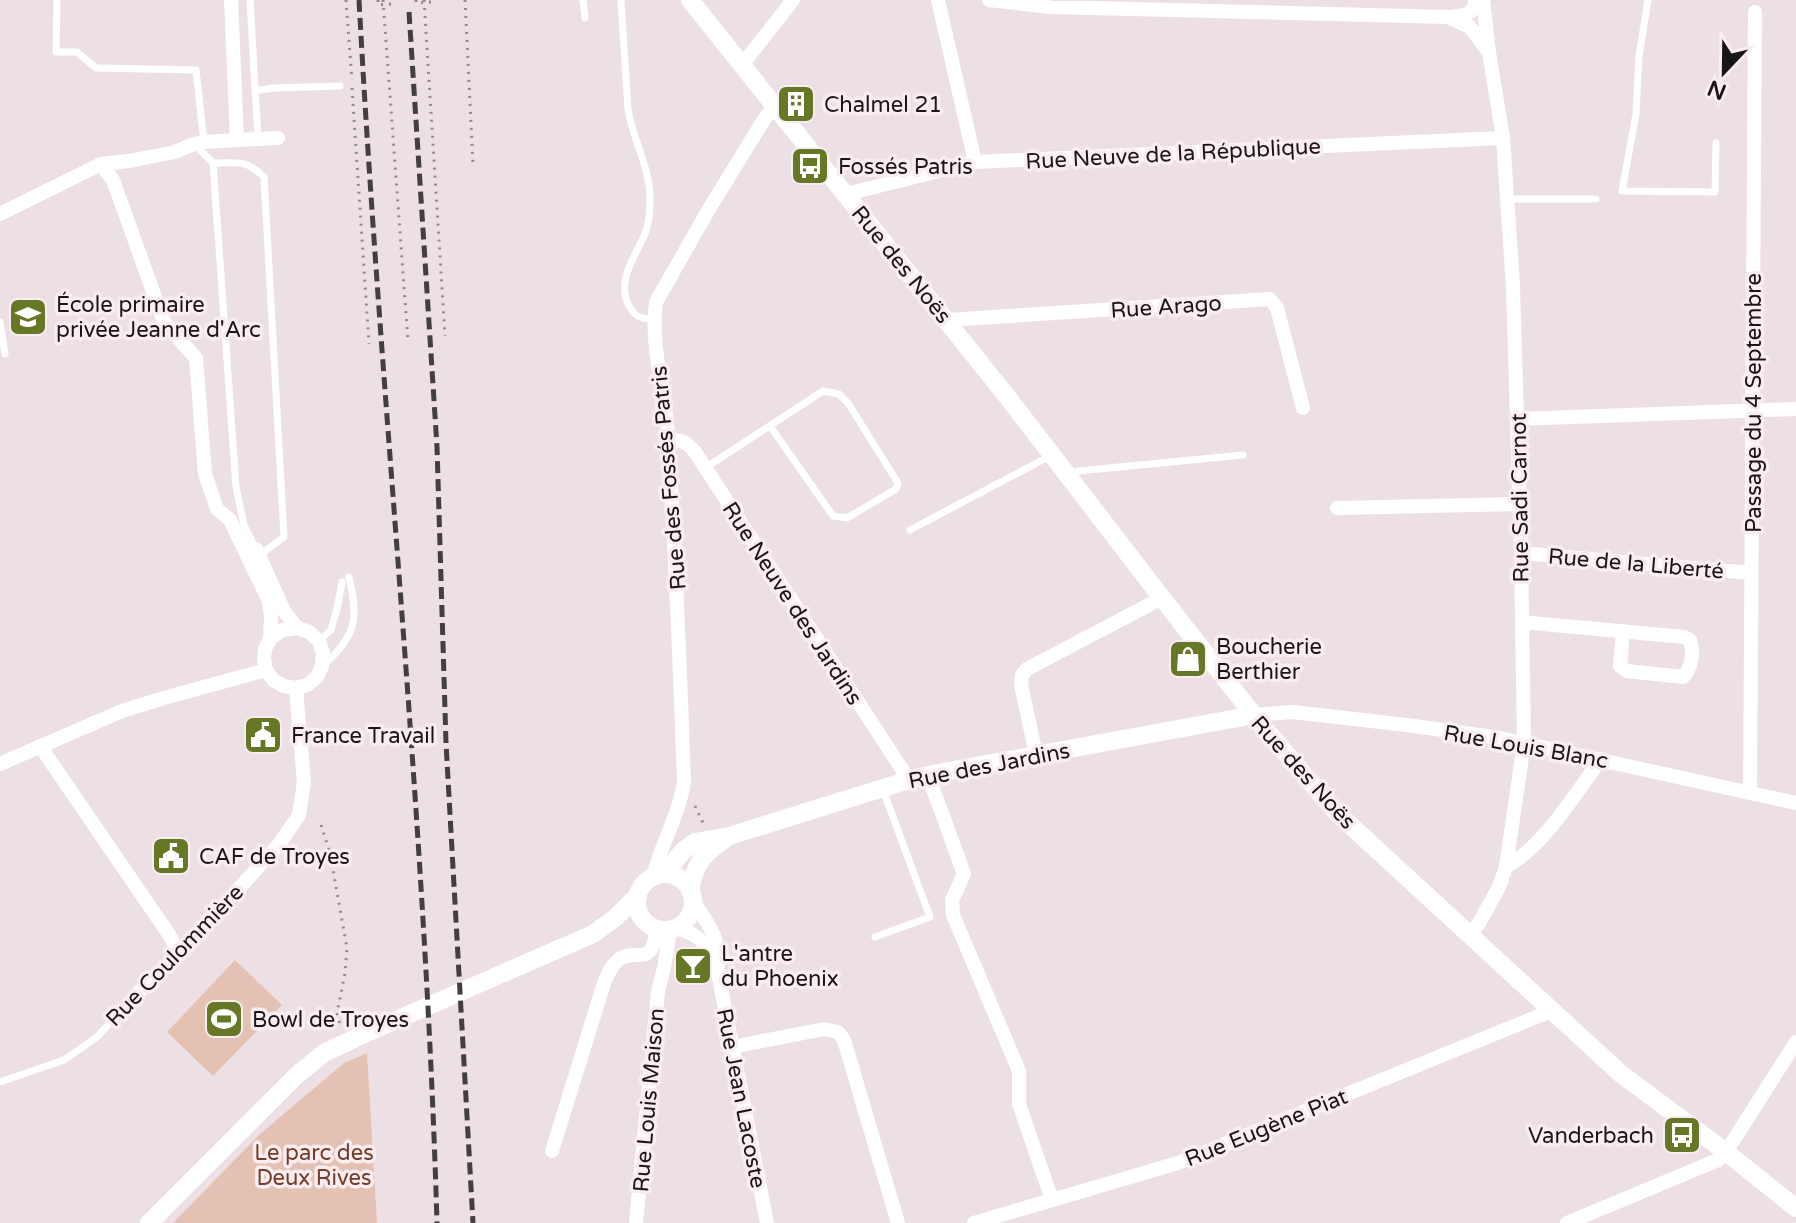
<svg xmlns="http://www.w3.org/2000/svg" width="1796" height="1223" font-family="'Varela Round',sans-serif">
	<style>
		.green { fill: #e3c1b3 }
		.lines { fill: none; stroke-linecap: round; stroke-linejoin: round }
		.path { stroke: #938a8e; stroke-width: 3; stroke-dasharray: 2 6; stroke-linecap: butt }
		.service { stroke: #fff; stroke-width: 7 }
		.minor { stroke: #fff; stroke-width: 14 }
		.tertiary { stroke: #fff; stroke-width: 18 }
		.rail { stroke: #433e40; stroke-width: 5; stroke-dasharray: 12 6; stroke-linecap: butt }
		.labels { text-anchor: middle; stroke-width: 7; stroke-linejoin: round; paint-order: stroke }
		.poi-label { font-size: 22px; fill: #1a1618; stroke: #faedf2; text-anchor: start }
		.street-label { font-size: 22px; fill: #1a1618; stroke: #faedf2 }
		.park-label { font-size: 22px; fill: #743c25; stroke: #faedf2 }
	</style>
	<rect width="100%" height="100%" fill="#ede0e5"/>
	<g class="green">
		<polygon points="235,960 282,1005 213,1076 167,1032"/>
		<polygon points="367,1053 377,1223 173,1223 260,1134 344,1063"/>
	</g>
	<g class="lines">
		<g class="path">
			<polyline points="346,0 352,80"/>
			<polyline points="378,0 378,5 391,4 390,0"/>
			<polyline points="383,0 408,341"/>
			<polyline points="416,0 416,3 432,2 432,0"/>
			<polyline points="424,0 445,336"/>
			<polyline points="465,0 473,164"/>
			<polyline points="352,88 369,344"/>
			<polyline points="695,806 704,825"/>
			<polyline points="321,825 330,853 347,948 345,973 337,1013 340,1025"/>
		</g>
		<g class="service">
			<polyline points="57,0 56,52 77,52 96,68 196,70 204,142"/>
			<polyline points="250,0 258,139"/>
			<polyline points="583,0 585,18"/>
			<path d="M621,0L628,110C633,139 648,164 650,194C650,207 650,219 646,231C637,255 615,280 629,306C632,312 637,317 643,318C647,319 651,319 655,320"/>
			<polyline points="1648,0 1639,56 1636,114 1622,191 1715,192 1716,143"/>
			<polyline points="255,91 273,88 340,86"/>
			<polyline points="194,144 213,163 236,487 244,525 256,549"/>
			<path d="M213,163C237,163 246,159 264,177L284,537L257,557"/>
			<polyline points="1508,199 1596,199"/>
			<polyline points="0,322 5,354"/>
			<polyline points="705,468 823,391 839,394 848,403 898,483 896,489 847,518 833,516 770,426"/>
			<polyline points="1070,475 1078,471 1243,455"/>
			<polyline points="910,530 1050,456"/>
			<polyline points="319,641 331,630 337,609 342,582"/>
			<path d="M324,665C356,635 359,620 349,577"/>
			<polyline points="875,937 930,917 883,790"/>
			<polyline points="0,1082 64,1060 97,1037 139,992"/>
		</g>
		<g class="minor">
			<polyline points="938,0 975,162"/>
			<path d="M989,0L1050,7L1449,17C1463,16 1474,16 1475,0"/>
			<polyline points="1450,18 1470,27 1487,50"/>
			<polyline points="742,65 793,0"/>
			<polyline points="237,140 278,138"/>
			<polyline points="101,164 113,180 164,322 196,358 205,474 217,509 230,520 269,601 271,618 270,639 265,649 264,659 266,670 273,680 284,686 296,688 307,685 317,677 322,666 323,653 319,641 309,632 297,628 282,630 270,639"/>
			<polyline points="846,194 975,162 1503,138"/>
			<polyline points="0,214 101,164 129,161 175,152 194,144 204,142 237,140 231,0"/>
			<polyline points="947,320 1270,299 1277,308 1303,408"/>
			<polyline points="1518,419 1796,409"/>
			<path d="M668,440C681,440 686,441 695,452L909,780"/>
			<polyline points="1337,508 1520,504"/>
			<polyline points="256,549 284,611 297,628"/>
			<polyline points="1521,553 1751,573"/>
			<path d="M1522,622L1684,637L1690,640C1694,652 1692,668 1683,677L1627,671L1620,666L1623,631"/>
			<polyline points="1254,715 1292,712 1407,725 1500,738 1796,803"/>
			<polyline points="40,746 170,936 179,955"/>
			<polyline points="1036,755 1021,684 1022,675 1027,669 1162,598"/>
			<polyline points="0,764 122,711 164,698 266,670"/>
			<polyline points="928,775 964,874 952,900 953,915 1019,1071 1019,1104 1052,1200"/>
			<polyline points="1750,793 1755,12"/>
			<path d="M1506,867C1544,846 1575,794 1601,759"/>
			<path d="M653,877C661,844 679,815 684,782C680,666 675,550 668,435C665,391 650,346 656,302L709,209L765,118L774,107"/>
			<path d="M693,901C707,922 720,937 718,965"/>
			<path d="M676,928C705,936 708,947 718,973L767,1223"/>
			<polyline points="1469,934 1478,925 1499,887 1506,867 1524,743 1521,553 1513,286 1503,138 1489,52 1483,0"/>
			<polyline points="139,992 179,955 280,843 299,815 304,782 296,688"/>
			<polyline points="732,1047 824,1029 838,1032 844,1040 898,1223"/>
			<path d="M552,1151L605,980C608,975 611,967 615,963C634,943 651,973 657,929"/>
			<polyline points="636,1223 658,991 664,968 670,930"/>
			<polyline points="974,1223 1178,1163 1551,1011"/>
			<polyline points="1567,1223 1718,1160 1726,1152 1796,1042"/>
		</g>
		<g class="tertiary">
			<polyline points="690,0 1009,399 1162,598 1259,722 1336,812 1621,1074 1726,1152 1796,1208"/>
			<polyline points="664,874 683,851 695,842 729,836 909,780 933,774 1254,715"/>
			<circle cx="665" cy="902" r="28"/>
			<path d="M690,890C695,863 703,854 725,839"/>
			<polyline points="149,1223 297,1075 324,1053 364,1034 593,934 615,918 638,895"/>
		</g>
		<g class="rail">
			<path d="M359,0C381,408 425,815 437,1223"/>
			<polyline points="409,12 437,447 446,743 473,1223"/>
		</g>
	</g>
	<defs>
		<g id="building-square" transform="scale(2)"><rect x="-9" y="-9" width="18" height="18" rx="4" fill="#667726" stroke="#faedf2"/><path d="M-4-6H4V6H1V3H-1V6H-4ZM-2.5-4.3h1.7v1.8h-1.7ZM.8-4.3h1.7v1.8H.8ZM-2.5-1h1.7V.8h-1.7ZM.8-1h1.7V.8H.8Z" fill="#fff"/></g>
		<g id="bus-square" transform="scale(2)"><rect x="-9" y="-9" width="18" height="18" rx="4" fill="#667726" stroke="#faedf2"/><path d="M-5-6H5V4H4V6H2V4H-2V6H-4V4H-5ZM-3.5-4V0h7V-4ZM-3.5 1.2v1.5H-2V1.2ZM2 1.2v1.5H3.5V1.2Z" fill="#fff"/></g>
		<g id="school-square" transform="scale(2)"><rect x="-9" y="-9" width="18" height="18" rx="4" fill="#667726" stroke="#faedf2"/><path d="M0-5L7-2L0 1L-7-2ZM-4 1L0 2.5L4 1V4Q0 6-4 4Z" fill="#fff"/></g>
		<g id="shop-square" transform="scale(2)"><rect x="-9" y="-9" width="18" height="18" rx="4" fill="#667726" stroke="#faedf2"/><path d="M-5-2.5h2.3a2.7 3.5 0 0 1 5.4 0H5L5.5 6h-11ZM-1.5-2.5h3a1.5 2.3 0 0 0-3 0Z" fill="#fff"/></g>
		<g id="civic-square" transform="scale(2)"><rect x="-9" y="-9" width="18" height="18" rx="4" fill="#667726" stroke="#faedf2"/><path d="M-.6-6.5H3V-4.5H.6V-3L4-1V1h2V6H-6V1h2V-1L-.6-3ZM-1.2 2.5V6h2.4V2.5Z" fill="#fff"/></g>
		<g id="bar-square" transform="scale(2)"><rect x="-9" y="-9" width="18" height="18" rx="4" fill="#667726" stroke="#faedf2"/><path d="M-6-5H6L.8 .8V4.5H3.5V6h-7V4.5H-.8V.8Z" fill="#fff"/></g>
		<g id="stadium-square" transform="scale(2)"><rect x="-9" y="-9" width="18" height="18" rx="4" fill="#667726" stroke="#faedf2"/><path d="M0-5a6.5 5 0 1 0 0 10a6.5 5 0 1 0 0-10ZM-3.5-1.8h7v3.6h-7Z" fill="#fff"/></g>
	</defs>
	<g fill-rule="evenodd">
		<use href="#building-square" x="796" y="104"/>
		<use href="#bus-square" x="810" y="166"/>
		<use href="#school-square" x="28" y="317"/>
		<use href="#shop-square" x="1188" y="659"/>
		<use href="#civic-square" x="263" y="735"/>
		<use href="#civic-square" x="171" y="856"/>
		<use href="#bar-square" x="693" y="966"/>
		<use href="#stadium-square" x="224" y="1019"/>
		<use href="#bus-square" x="1682" y="1135"/>
	</g>
	<g class="labels">
		<g class="poi-label">
			<text x="824" y="112">Chalmel 21</text>
			<text x="838" y="174">Fossés Patris</text>
			<text x="56" y="312">École primaire<tspan x="56" dy="25">privée Jeanne d'Arc</tspan></text>
			<text x="1216" y="654">Boucherie<tspan x="1216" dy="25">Berthier</tspan></text>
			<text x="291" y="743">France Travail</text>
			<text x="199" y="864">CAF de Troyes</text>
			<text x="721" y="961">L'antre<tspan x="721" dy="25">du Phoenix</tspan></text>
			<text x="252" y="1027">Bowl de Troyes</text>
			<text x="1654" y="1143" text-anchor="end">Vanderbach</text>
		</g>
		<g class="street-label">
			<text transform="translate(1173 153) rotate(-3)" y="8">Rue Neuve de la République</text>
			<text transform="translate(902 264) rotate(51)" y="8">Rue des Noës</text>
			<text transform="translate(1166 306) rotate(-4)" y="8">Rue Arago</text>
			<text transform="translate(1753 403) rotate(-90)" y="8">Passage du 4 Septembre</text>
			<text transform="translate(668 478) rotate(-95)" y="8">Rue des Fossés Patris</text>
			<text transform="translate(1519 498) rotate(-91)" y="8">Rue Sadi Carnot</text>
			<text transform="translate(1636 563) rotate(5)" y="8">Rue de la Liberté</text>
			<text transform="translate(793 603) rotate(57)" y="8">Rue Neuve des Jardins</text>
			<text transform="translate(1526 746) rotate(10)" y="8">Rue Louis Blanc</text>
			<text transform="translate(989 765) rotate(-11)" y="8">Rue des Jardins</text>
			<text transform="translate(1304 772) rotate(48)" y="8">Rue des Noës</text>
			<text transform="translate(174 955) rotate(-46)" y="8">Rue Coulommière</text>
			<text transform="translate(742 1098) rotate(79)" y="8">Rue Jean Lacoste</text>
			<text transform="translate(648 1100) rotate(-85)" y="8">Rue Louis Maison</text>
			<text transform="translate(1266 1127) rotate(-22)" y="8">Rue Eugène Piat</text>
		</g>
		<g class="park-label">
			<text x="314" y="1160">Le parc des<tspan x="314" dy="25">Deux Rives</tspan></text>
		</g>
	</g>
	<g transform="translate(1724 72) rotate(202)" stroke="#faedf2" stroke-width="6" paint-order="stroke">
	<path d="M0-6L14 30L0 20L-14 30Z" fill="#1a1618"/>
	<text y="-12" font-size="22" font-weight="bold" text-anchor="middle" fill="#1a1618">N</text>
	</g>
</svg>
